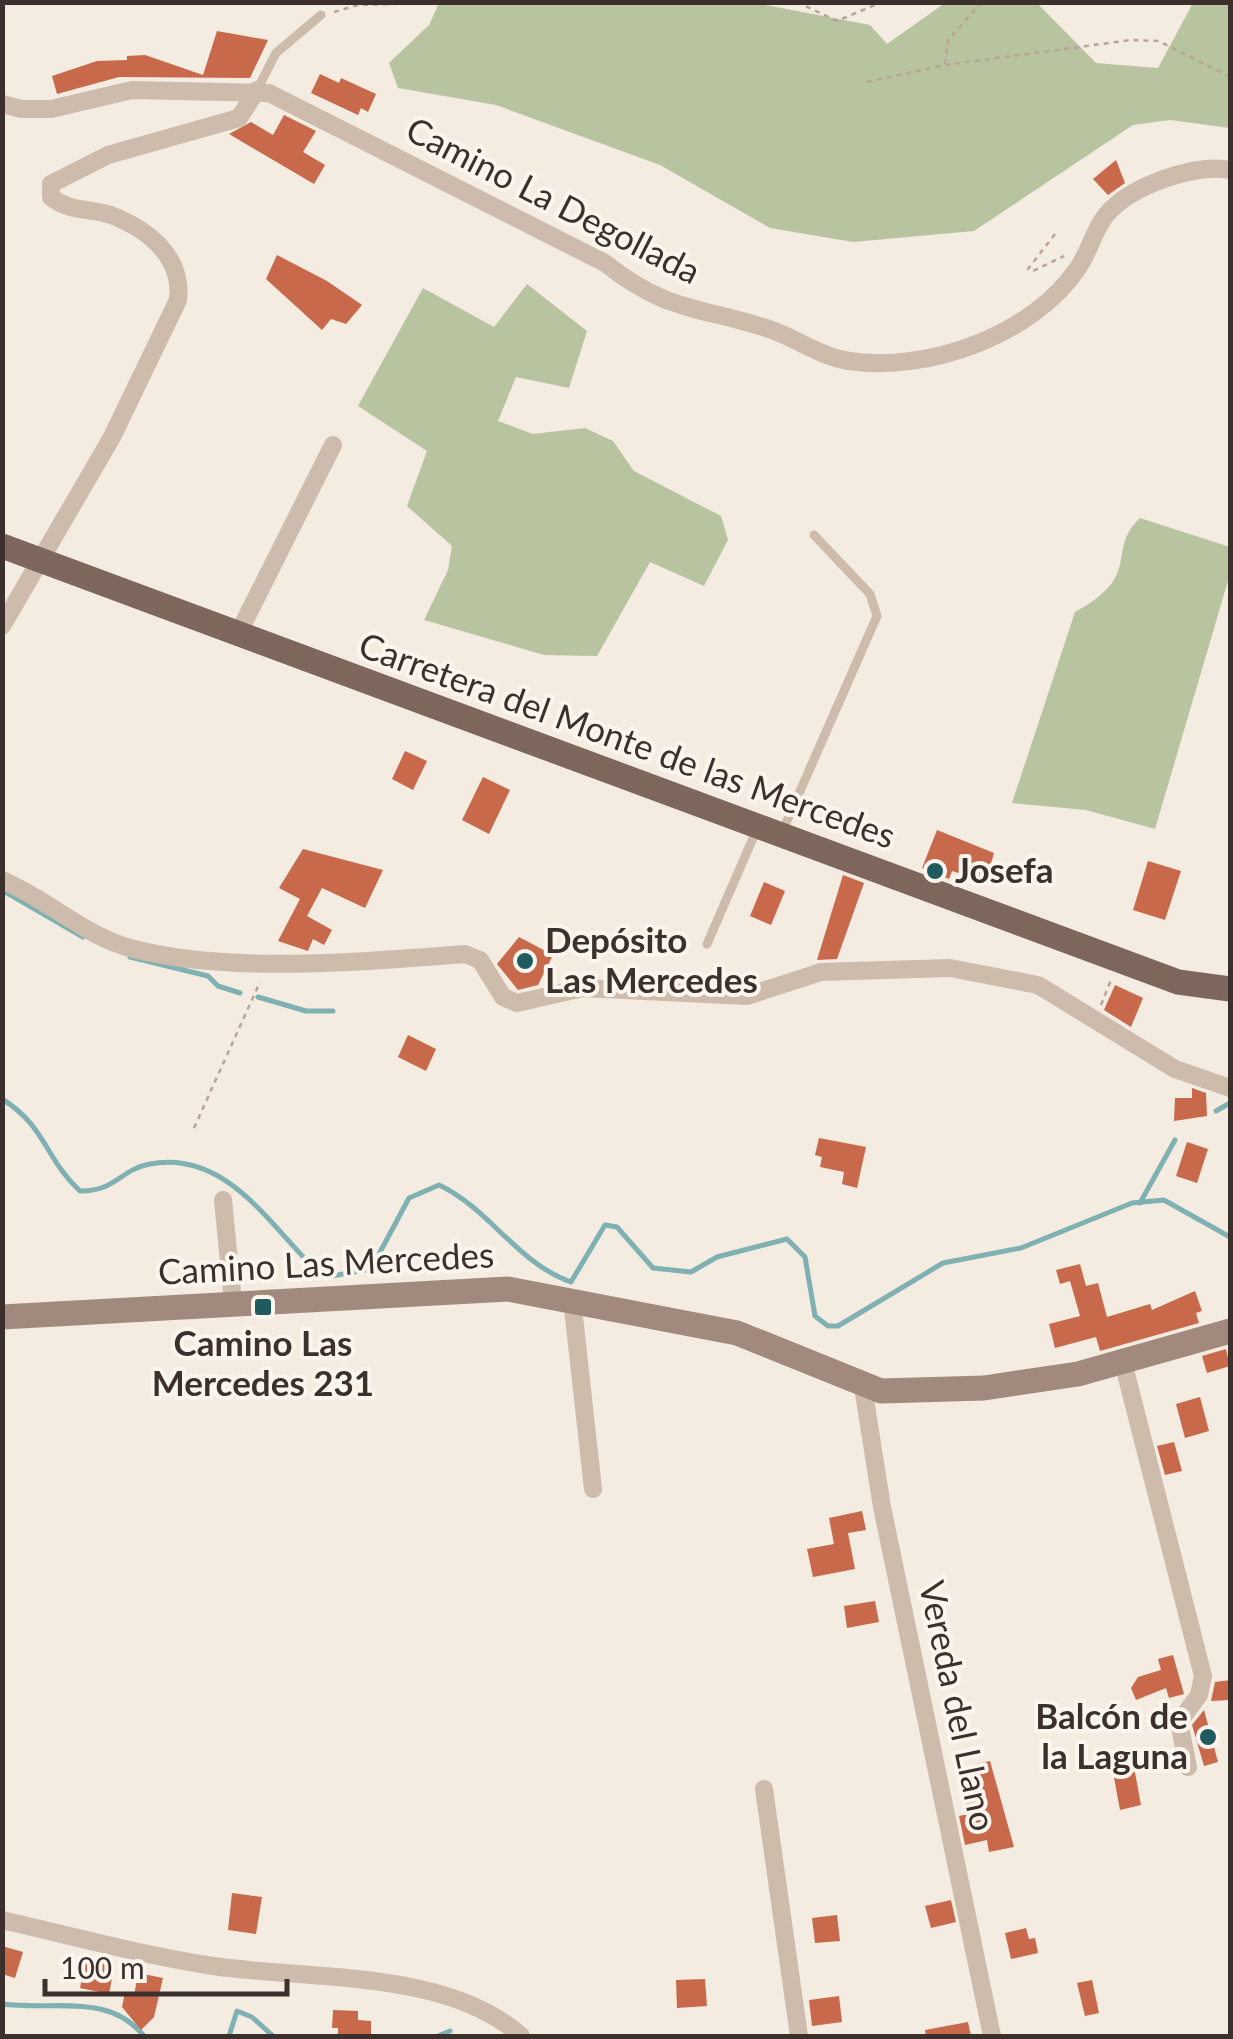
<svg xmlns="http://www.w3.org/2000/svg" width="1233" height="2039" font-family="Lato,sans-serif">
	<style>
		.green { fill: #b8c4a0 }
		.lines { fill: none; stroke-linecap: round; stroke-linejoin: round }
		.stream { stroke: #7fb0b2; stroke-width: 5 }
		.building { fill: #c8694b }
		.path { stroke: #b9a596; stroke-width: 2.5; stroke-dasharray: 5 5; stroke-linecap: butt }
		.lane { stroke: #cdbbac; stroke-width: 9 }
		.street { stroke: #cdbbac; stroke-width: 18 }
		.secondary { stroke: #a18a7d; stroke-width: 25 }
		.primary { stroke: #7d675c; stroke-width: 25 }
		.poi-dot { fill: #1f5a5e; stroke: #fbf5ee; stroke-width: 4 }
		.labels { text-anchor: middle; stroke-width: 8; stroke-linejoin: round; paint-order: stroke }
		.street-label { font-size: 35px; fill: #3b302b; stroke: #fbf5ee }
		.poi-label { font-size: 35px; font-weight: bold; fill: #3b302b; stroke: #fbf5ee; text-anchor: start }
	</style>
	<rect width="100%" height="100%" fill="#f4ebe1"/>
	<g class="green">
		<polygon points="1036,2 1096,63 1158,68 1193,3 1230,3 1230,128 1170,120 1133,125 974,231 853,242 770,228 660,165 496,105 398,88 389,63 429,25 439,3 755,3 870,25 887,44 945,3"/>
		<polygon points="527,284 587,331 569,388 516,377 498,421 533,434 585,428 613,441 634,471 721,516 728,540 704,586 650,562 597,656 544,655 424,620 448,570 452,546 407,506 427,451 358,406 423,288 494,327"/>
		<path d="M1140,518L1230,547V574L1155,829L1086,810L1012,803L1075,612C1144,575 1105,551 1140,518Z"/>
	</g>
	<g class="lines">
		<g class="stream">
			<polyline points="2,890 83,937"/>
			<polyline points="130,957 208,976 218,986 240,993"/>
			<polyline points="258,997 306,1011 333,1011"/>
			<path d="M2,1099C46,1126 45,1159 80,1191C115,1192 121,1169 150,1164C227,1150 270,1226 317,1271L332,1276L371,1269L409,1198L439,1185C490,1209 517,1263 571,1282L605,1225L617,1227L653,1268L691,1272L717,1257L787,1239L805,1257L815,1316L828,1326H838L943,1263L1021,1248L1132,1203L1164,1200L1230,1237"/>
			<polyline points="1216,1111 1230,1103"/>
			<polyline points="1140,1203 1175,1140"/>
			<path d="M2,2004C55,2011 108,1992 144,2036"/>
			<polyline points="229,2036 237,2011 252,2017 273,2036"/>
			<polyline points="438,2036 450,2031"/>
		</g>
	</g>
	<g class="building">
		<polygon points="217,31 268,40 250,78 119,77 57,94 52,76 97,61 127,60 127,56 145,55 203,75"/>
		<polygon points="320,74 339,83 341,78 376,94 368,112 361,108 358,115 311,93"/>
		<polygon points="284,115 316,131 303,152 325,165 314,184 229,134 251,122 273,135"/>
		<polygon points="1116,160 1125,183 1108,195 1093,179"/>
		<polygon points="277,255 327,281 362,305 346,324 331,319 322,330 266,279"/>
		<polygon points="405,751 427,761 413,790 392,779"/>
		<polygon points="483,777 510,790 489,834 462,820"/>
		<polygon points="937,830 994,853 986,881 952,871 949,879 922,868"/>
		<polygon points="303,849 383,870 365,908 322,888 307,916 332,930 324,945 313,939 308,951 278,941 300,899 279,888"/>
		<polygon points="1148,861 1181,871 1165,920 1133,910"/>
		<polygon points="843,875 864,883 837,959 817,960"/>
		<polygon points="764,882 785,891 771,925 750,916"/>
		<polygon points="519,937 553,955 538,985 518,990 497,964"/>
		<polygon points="1115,985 1143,998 1131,1027 1104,1010"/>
		<polygon points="408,1035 436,1049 426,1071 398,1057"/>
		<polygon points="1192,1088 1206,1093 1207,1116 1174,1121 1175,1098 1192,1098"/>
		<polygon points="819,1138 866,1147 857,1188 842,1184 844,1172 820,1167 822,1157 815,1155"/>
		<polygon points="1187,1142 1208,1149 1197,1183 1176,1176"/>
		<polygon points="1080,1264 1086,1286 1098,1283 1107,1317 1150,1304 1152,1310 1195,1291 1202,1311 1196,1313 1199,1323 1100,1351 1096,1337 1055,1348 1049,1324 1080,1316 1070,1281 1060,1284 1056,1270"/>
		<polygon points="1226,1349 1230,1366 1207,1373 1202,1356"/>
		<polygon points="1200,1397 1209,1431 1185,1438 1176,1404"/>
		<polygon points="1174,1442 1182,1471 1165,1475 1157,1446"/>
		<polygon points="862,1511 866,1530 848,1533 855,1569 813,1577 807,1549 834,1544 829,1518"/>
		<polygon points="875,1601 879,1622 847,1628 844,1606"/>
		<polygon points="1173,1655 1184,1694 1169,1698 1166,1688 1136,1700 1131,1688 1138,1677 1161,1670 1158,1659"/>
		<polygon points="1230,1680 1230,1700 1211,1701 1215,1682"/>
		<polygon points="1204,1710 1218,1762 1204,1766 1192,1725"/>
		<polygon points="1131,1751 1141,1805 1120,1810 1110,1756"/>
		<polygon points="990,1761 1014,1847 989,1852 987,1840 965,1845 959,1816 969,1814 960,1777 978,1773 976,1764"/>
		<polygon points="232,1893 262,1897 256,1934 228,1930"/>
		<polygon points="951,1900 956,1922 931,1928 925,1906"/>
		<polygon points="837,1915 840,1941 815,1943 812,1918"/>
		<polygon points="1026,1928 1029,1939 1035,1938 1038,1953 1011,1959 1005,1933"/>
		<polygon points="2,1946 23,1952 15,1978 2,1974"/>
		<polygon points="86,1958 115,1963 109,1994 80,1988"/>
		<polygon points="138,1973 163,1978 154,2017 141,2030 122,2007 125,1992 134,1996"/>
		<polygon points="705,1979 707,2006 677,2008 676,1980"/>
		<polygon points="1092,1980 1099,2013 1085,2016 1077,1983"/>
		<polygon points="839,1996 842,2022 812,2026 809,2000"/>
		<polygon points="333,2010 358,2011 358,2020 371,2021 371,2036 338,2036 338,2028 332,2028"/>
		<polygon points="968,2022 971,2036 926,2036 925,2030"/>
	</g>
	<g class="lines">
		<g class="path">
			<polyline points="797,2 837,21 882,2"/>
			<polyline points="334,12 358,5 461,2"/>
			<polyline points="945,64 948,40 982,2"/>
			<polyline points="867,82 945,65 1131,40 1159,41 1230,77"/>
			<polyline points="1055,234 1028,269 1033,271 1064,256"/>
			<polyline points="1101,1005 1111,980"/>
			<polyline points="194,1128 260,982"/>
		</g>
		<g class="lane">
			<polyline points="257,90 276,53 321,15"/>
			<polyline points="782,832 877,616 870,594 814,535"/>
			<polyline points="707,944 757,829"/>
		</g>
		<g class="street">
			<path d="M2,104L22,109H51L132,90L269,93L605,263C669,314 701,306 772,330C797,339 822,357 849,361C927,373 1033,335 1078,268C1089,252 1094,230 1106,215C1130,186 1195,163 1230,170"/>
			<path d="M2,626L112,437L178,300C183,257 149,230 111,215C90,208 69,212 51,197V184L108,155L239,118L257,90"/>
			<polyline points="238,634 333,445"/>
			<path d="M2,880C46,898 83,935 130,948C227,974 366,962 465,954L480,960L503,997L517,1003L583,988L747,996L821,972L950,968L1038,985L1175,1069L1230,1088"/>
			<polyline points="223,1200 233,1302"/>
			<polyline points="572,1299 593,1489"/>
			<polyline points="1123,1362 1203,1676 1199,1695 1179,1722 1188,1767"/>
			<polyline points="863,1387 882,1507 992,2036"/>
			<polyline points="764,1789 799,2036"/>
			<path d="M2,1920C72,1936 142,1955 213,1966C308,1980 447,1969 521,2036"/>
		</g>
		<polyline class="secondary" points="2,1317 508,1289 737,1333 881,1391 984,1388 1078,1374 1230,1331"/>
		<polyline class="primary" points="2,546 1178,982 1230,989"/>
	</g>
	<g class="poi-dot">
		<circle cx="935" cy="871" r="10"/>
		<circle cx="525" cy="961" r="10"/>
		<rect x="253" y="1297" width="20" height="20" rx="5"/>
		<circle cx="1208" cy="1737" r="10"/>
	</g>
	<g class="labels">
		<g class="street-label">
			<text transform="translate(553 201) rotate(27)" y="12">Camino La Degollada</text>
			<text transform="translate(627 741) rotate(20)" y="12">Carretera del Monte de las Mercedes</text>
			<text transform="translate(326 1264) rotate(-3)" y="12">Camino Las Mercedes</text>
			<text transform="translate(957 1706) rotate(78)" y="12">Vereda del Llano</text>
		</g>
		<g class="poi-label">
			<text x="955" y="883">Josefa</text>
			<text x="545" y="953">Depósito<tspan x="545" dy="40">Las Mercedes</tspan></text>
			<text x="263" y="1356" text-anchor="middle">Camino Las<tspan x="263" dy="40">Mercedes 231</tspan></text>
			<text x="1188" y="1729" text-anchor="end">Balcón de<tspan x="1188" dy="40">la Laguna</tspan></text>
		</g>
	</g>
	<rect width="1233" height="2039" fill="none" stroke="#3b302b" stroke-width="10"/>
	<path d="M45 1979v15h242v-15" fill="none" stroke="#3b302b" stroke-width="5"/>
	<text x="60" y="1979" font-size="30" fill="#3b302b" stroke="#fbf5ee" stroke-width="8" paint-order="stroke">100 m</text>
</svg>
